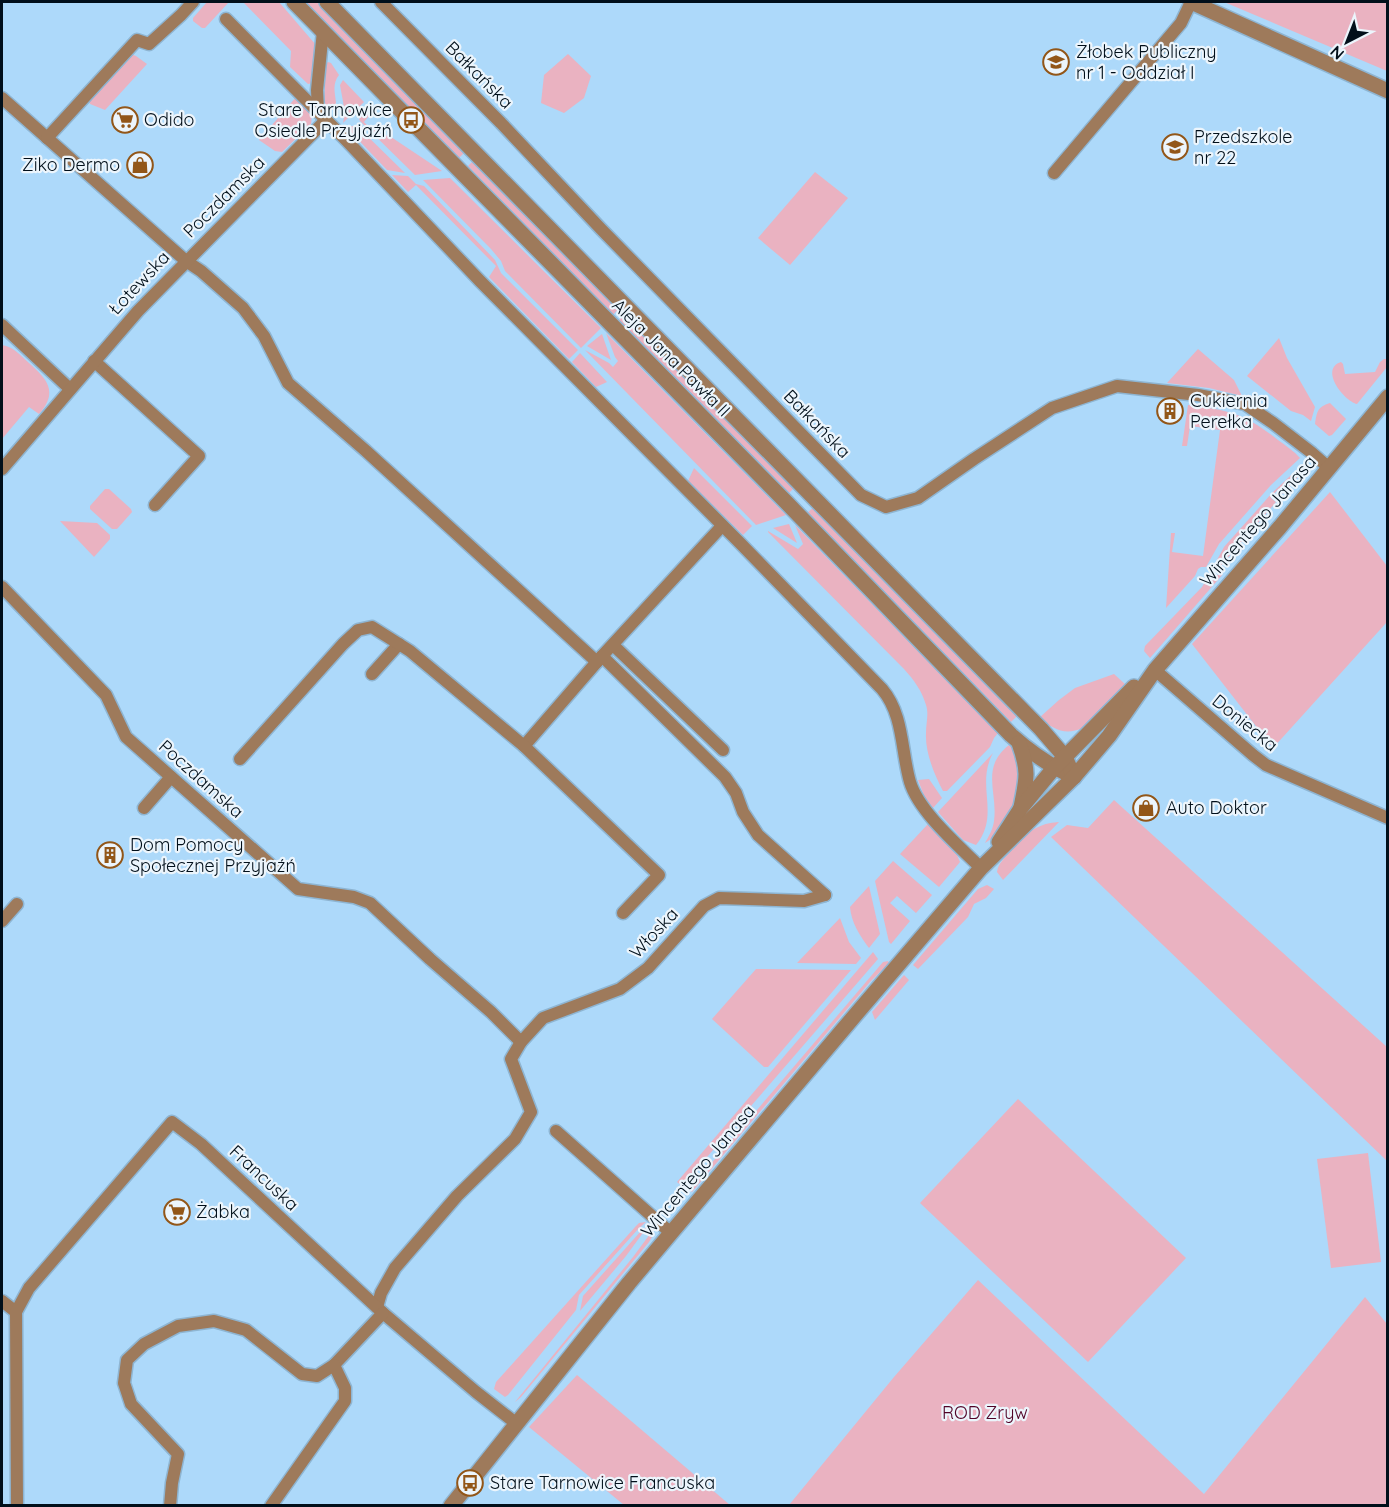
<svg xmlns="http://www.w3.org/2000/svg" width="1389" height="1507" font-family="Quicksand,sans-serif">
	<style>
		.green { fill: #eab2c1 }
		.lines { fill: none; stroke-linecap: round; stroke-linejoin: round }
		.minor-casing { stroke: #8eb5d2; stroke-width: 15 }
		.tertiary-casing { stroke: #8eb5d2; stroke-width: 18 }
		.minor { stroke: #9e7a5b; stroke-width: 12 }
		.tertiary { stroke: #9e7a5b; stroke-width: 15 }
		.labels { text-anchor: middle; stroke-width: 4.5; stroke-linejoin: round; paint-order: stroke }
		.poi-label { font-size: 18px; fill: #010f1a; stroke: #ecf5fc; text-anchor: start }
		.street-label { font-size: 18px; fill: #010f1a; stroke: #ecf5fc }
		.park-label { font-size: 18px; fill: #510327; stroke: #ecf5fc }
	</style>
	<rect width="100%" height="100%" fill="#add9fa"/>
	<g class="green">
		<polygon points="207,2 229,2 205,28 202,28 193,21 193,18"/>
		<polygon points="243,2 279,2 316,45 313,83 308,84 290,67 291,51"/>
		<polygon points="306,2 320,2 466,151 459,158"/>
		<polygon points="1224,2 1387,2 1387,71"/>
		<polygon points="131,54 136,56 147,64 105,110 90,104 88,99"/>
		<polygon points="568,54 591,76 584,98 564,113 541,103 544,75"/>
		<path d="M328,62L331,63L339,75C332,84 335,92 336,103L333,107H329L324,103L326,64Z"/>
		<path d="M343,80L364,102L343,123C346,110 342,98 340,85Z"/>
		<path d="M297,96C306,105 314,111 311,124L282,152L275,151L259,140Z"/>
		<polygon points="365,112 369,116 364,122 373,131 376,128 379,133 391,137 442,171 415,175 360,121 359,119"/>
		<polygon points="352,126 357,126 405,173 387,170 348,129"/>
		<polygon points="474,160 619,308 613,315 468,166"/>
		<polygon points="815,172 848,198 790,265 758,238"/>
		<polygon points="392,175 408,176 416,184 424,186 495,260 501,273 578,350 569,359 489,277 496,266 416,185 408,192"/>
		<polygon points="450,178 601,328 581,348 505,271 501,261 491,249 423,180"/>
		<polygon points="625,315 795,487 789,493 619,320"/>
		<polygon points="606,333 786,515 756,525 585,350 609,363 613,367 618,361 615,357"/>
		<polygon points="602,334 611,360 587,346"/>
		<polygon points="1279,338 1287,358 1315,407 1311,421 1303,415 1291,411 1247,376"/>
		<path d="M2,345C14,347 19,354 29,363C47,379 59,392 39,414L29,407L2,439Z"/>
		<polygon points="1198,349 1234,380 1242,396 1209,388 1167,383"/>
		<polygon points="580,353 607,382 596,387 572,362"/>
		<path d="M1384,359H1387V367L1357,404C1344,401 1319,369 1341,362L1343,364L1345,374L1375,372L1380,362Z"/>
		<path d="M1330,403L1346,419L1332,435L1329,436L1315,424C1317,412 1317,407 1330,403Z"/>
		<path d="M1188,405C1230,410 1245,414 1278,440C1286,446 1294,451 1300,458L1271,485L1219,544L1206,567H1201L1198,569L1195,576L1166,608L1171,533H1175L1172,552L1203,556L1220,430L1190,426L1187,446H1182Z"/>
		<path d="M1304,463C1302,475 1291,484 1283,494L1278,489L1271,498L1276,502L1220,567L1218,569H1212L1224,547L1273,492Z"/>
		<polygon points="694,468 752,526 743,535 688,481"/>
		<polygon points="105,489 109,489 131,509 132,512 117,529 112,529 90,509 90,506"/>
		<polygon points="1330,492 1387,566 1387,622 1273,748 1192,644"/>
		<polygon points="814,507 1017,716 1011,722 807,513"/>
		<polygon points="60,521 97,523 110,535 110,539 94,557"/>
		<polygon points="789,524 797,543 773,528"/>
		<path d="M795,525L998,733L994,738L990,747L947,791H943C934,774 925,752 926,733C926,723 929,714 926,705C922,691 914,680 904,669L768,532V531L798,549L803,544Z"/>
		<polygon points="1210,574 1216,575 1223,574 1150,658 1144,651 1145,646 1202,587"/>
		<path d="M1114,674L1126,685L1083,728C1064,736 1054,729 1039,718L1059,700L1075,688Z"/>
		<path d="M1009,745L1014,751L1021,770L1014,811L991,839L985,843C989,836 993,829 994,821C998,792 980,768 1009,745Z"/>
		<path d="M993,753C975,786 1001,814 976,845L963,840L938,812Z"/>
		<polygon points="929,779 942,798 933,808 925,798 918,780"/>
		<polygon points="1114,800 1387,1047 1387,1161 1051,837 1067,825 1088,828"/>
		<path d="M1059,822L1003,880L997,872C998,863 1005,858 1010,852C1024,835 1036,823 1059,822Z"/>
		<polygon points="928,824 957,855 960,862 939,887 900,854"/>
		<polygon points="893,861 932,895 916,913 897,896 890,903 910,921 891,944 889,942 875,881"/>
		<polygon points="987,885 994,889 986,898 974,904 968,917 918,969 913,965 978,889"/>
		<path d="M869,886L880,934L869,948C860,936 851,922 850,907Z"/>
		<polygon points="840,918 849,942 861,958 856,964 797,963"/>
		<polygon points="873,952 878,959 682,1186 677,1182"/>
		<polygon points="888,961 889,963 870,982 692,1192 688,1189 716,1158 883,962"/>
		<polygon points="756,969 851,970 768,1067 764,1067 712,1019"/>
		<polygon points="904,975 909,980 875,1020 872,1012"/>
		<polygon points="1018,1099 1186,1258 1088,1362 920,1203"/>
		<polygon points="1368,1153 1381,1262 1331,1268 1317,1159"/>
		<polygon points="646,1222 639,1228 579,1295 576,1310 508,1395 505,1397 494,1389 496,1382 636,1226 639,1223"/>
		<polygon points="648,1226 626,1256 580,1311 583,1296 641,1231"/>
		<polygon points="653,1230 652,1237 649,1242 521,1397 515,1402 633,1257"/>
		<polygon points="978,1280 1204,1494 1365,1297 1387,1324 1387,1505 789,1505 894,1377"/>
		<polygon points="577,1375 730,1505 624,1505 529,1427"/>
	</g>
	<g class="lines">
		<g class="minor-casing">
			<g id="minor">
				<polyline points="381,2 501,123 601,229 861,495 886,507 918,498 974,459 1052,408 1117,386 1198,395 1245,404 1273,423 1312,453 1329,468"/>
				<path d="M226,19L346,140L480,281L740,543L882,689C904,715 901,751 910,782C919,812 959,846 981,868"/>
				<polyline points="2,98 186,261 201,271 243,308 264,336 288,383 366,451 597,662"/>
				<polyline points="318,111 317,90 323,31"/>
				<polyline points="47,138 137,40 149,44 181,15 193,2"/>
				<polyline points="1054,173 1181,23 1191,2"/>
				<polyline points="2,325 70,389"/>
				<polyline points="94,361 199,456 155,505"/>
				<polyline points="2,469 138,311 326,120"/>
				<polyline points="2,587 106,695 126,737 298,889 354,897 370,903 430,959 491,1012 521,1042"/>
				<polyline points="613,645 723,750"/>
				<polyline points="602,656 725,777 736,793 743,812 758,835 825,895"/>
				<polyline points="1155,670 1253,755 1266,765 1388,818"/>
				<polyline points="372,674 399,644"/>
				<polyline points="524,746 602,656 722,526"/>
				<polyline points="240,759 343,644 358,630 372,627 410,651 524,746 659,875 623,913"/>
				<polyline points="144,808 171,777"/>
				<polyline points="2,921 17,904"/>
				<polyline points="556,1131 671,1233"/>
				<polyline points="2,1301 16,1312"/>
				<polyline points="377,1307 381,1293 395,1268 457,1196 515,1139 531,1112 511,1059 521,1042 543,1018 620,989 648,968 704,906 719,898 804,901 825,895"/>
				<polyline points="17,1506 16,1312 29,1288 172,1122 201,1144 383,1313 476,1392 517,1424"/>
				<polyline points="170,1506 172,1483 178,1454 131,1404 124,1383 127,1360 144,1344 178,1326 214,1321 246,1330 302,1374 317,1376 334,1365 383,1313"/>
				<polyline points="271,1506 345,1401 345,1388 334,1365"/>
			</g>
		</g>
		<g class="tertiary-casing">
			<g id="tertiary">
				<path d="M294,2L787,503L1011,735C1030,752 1050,766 1074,777"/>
				<polyline points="327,2 1041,729 1065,757 1074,777"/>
				<polyline points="1191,2 1388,91"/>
				<path d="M1019,743C1029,771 1027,778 1021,807"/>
				<polyline points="999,842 1021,808 1054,768 1134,687"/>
				<polyline points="451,1506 629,1283 671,1233 857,1013 981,868 1074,777 1109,736 1155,670 1280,527 1388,397"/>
			</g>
		</g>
		<use href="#minor" class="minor"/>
		<use href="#tertiary" class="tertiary"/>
	</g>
	<defs>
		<g id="school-ring" transform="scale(1.35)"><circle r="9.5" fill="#ecf5fc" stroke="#925618" stroke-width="1.5"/><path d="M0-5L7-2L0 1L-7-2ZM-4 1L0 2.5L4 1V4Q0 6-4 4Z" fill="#925618"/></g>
		<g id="supermarket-ring" transform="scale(1.35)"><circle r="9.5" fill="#ecf5fc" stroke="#925618" stroke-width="1.5"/><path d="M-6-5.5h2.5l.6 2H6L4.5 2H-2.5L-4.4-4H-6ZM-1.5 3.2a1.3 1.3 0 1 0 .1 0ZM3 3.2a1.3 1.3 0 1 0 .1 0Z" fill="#925618"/></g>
		<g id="bus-ring" transform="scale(1.35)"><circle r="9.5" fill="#ecf5fc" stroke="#925618" stroke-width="1.5"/><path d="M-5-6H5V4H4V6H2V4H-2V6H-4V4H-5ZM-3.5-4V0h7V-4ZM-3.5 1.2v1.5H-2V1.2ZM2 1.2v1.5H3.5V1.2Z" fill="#925618"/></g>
		<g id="shop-ring" transform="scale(1.35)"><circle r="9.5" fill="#ecf5fc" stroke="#925618" stroke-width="1.5"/><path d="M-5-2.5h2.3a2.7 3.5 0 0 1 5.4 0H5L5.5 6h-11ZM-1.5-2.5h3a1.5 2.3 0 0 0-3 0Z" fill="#925618"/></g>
		<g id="building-ring" transform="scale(1.35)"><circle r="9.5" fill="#ecf5fc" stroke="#925618" stroke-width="1.5"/><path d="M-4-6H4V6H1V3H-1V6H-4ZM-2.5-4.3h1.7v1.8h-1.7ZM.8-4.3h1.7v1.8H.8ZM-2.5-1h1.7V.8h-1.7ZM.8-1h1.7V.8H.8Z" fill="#925618"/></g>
	</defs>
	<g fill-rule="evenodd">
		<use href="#school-ring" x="1056" y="62"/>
		<use href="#supermarket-ring" x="125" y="120"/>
		<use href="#bus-ring" x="411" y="120"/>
		<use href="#school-ring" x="1175" y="147"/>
		<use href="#shop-ring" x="140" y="165"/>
		<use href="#building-ring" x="1170" y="411"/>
		<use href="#shop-ring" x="1146" y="808"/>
		<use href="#building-ring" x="110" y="855"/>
		<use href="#supermarket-ring" x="177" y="1212"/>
		<use href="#bus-ring" x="470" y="1483"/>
	</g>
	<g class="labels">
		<g class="poi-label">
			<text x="1076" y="58">Żłobek Publiczny<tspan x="1076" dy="21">nr 1 - Oddział I</tspan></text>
			<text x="392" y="116" text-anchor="end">Stare Tarnowice<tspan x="392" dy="21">Osiedle Przyjaźń</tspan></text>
			<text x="144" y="126">Odido</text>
			<text x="1194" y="143">Przedszkole<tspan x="1194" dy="21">nr 22</tspan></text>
			<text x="120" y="171" text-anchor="end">Ziko Dermo</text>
			<text x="1190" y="407">Cukiernia<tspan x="1190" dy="21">Perełka</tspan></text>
			<text x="1166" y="814">Auto Doktor</text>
			<text x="130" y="851">Dom Pomocy<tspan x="130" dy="21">Społecznej Przyjaźń</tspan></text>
			<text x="196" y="1218">Żabka</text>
			<text x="490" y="1489">Stare Tarnowice Francuska</text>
		</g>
		<g class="street-label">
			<text transform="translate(479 75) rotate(45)" y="6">Bałkańska</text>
			<text transform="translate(224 197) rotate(-45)" y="6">Poczdamska</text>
			<text transform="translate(139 283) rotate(-47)" y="6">Łotewska</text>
			<text transform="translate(671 358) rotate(45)" y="6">Aleja Jana Pawła II</text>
			<text transform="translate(817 424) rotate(46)" y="6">Bałkańska</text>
			<text transform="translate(1258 521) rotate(-49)" y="6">Wincentego Janasa</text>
			<text transform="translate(1245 723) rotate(39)" y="6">Doniecka</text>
			<text transform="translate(201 779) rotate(42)" y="6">Poczdamska</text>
			<text transform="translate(654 933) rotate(-47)" y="6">Włoska</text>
			<text transform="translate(698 1171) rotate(-50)" y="6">Wincentego Janasa</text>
			<text transform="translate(264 1178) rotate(43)" y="6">Francuska</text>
		</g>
		<g class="park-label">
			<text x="985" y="1419">ROD Zryw</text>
		</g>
	</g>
	<rect width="1389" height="1507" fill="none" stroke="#010f1a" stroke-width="6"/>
	<g transform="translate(1347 42) rotate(222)" stroke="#ecf5fc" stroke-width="4.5" paint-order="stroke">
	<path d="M0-4.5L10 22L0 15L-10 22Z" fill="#010f1a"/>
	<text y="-9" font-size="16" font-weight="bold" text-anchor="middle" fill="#010f1a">N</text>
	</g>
</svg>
